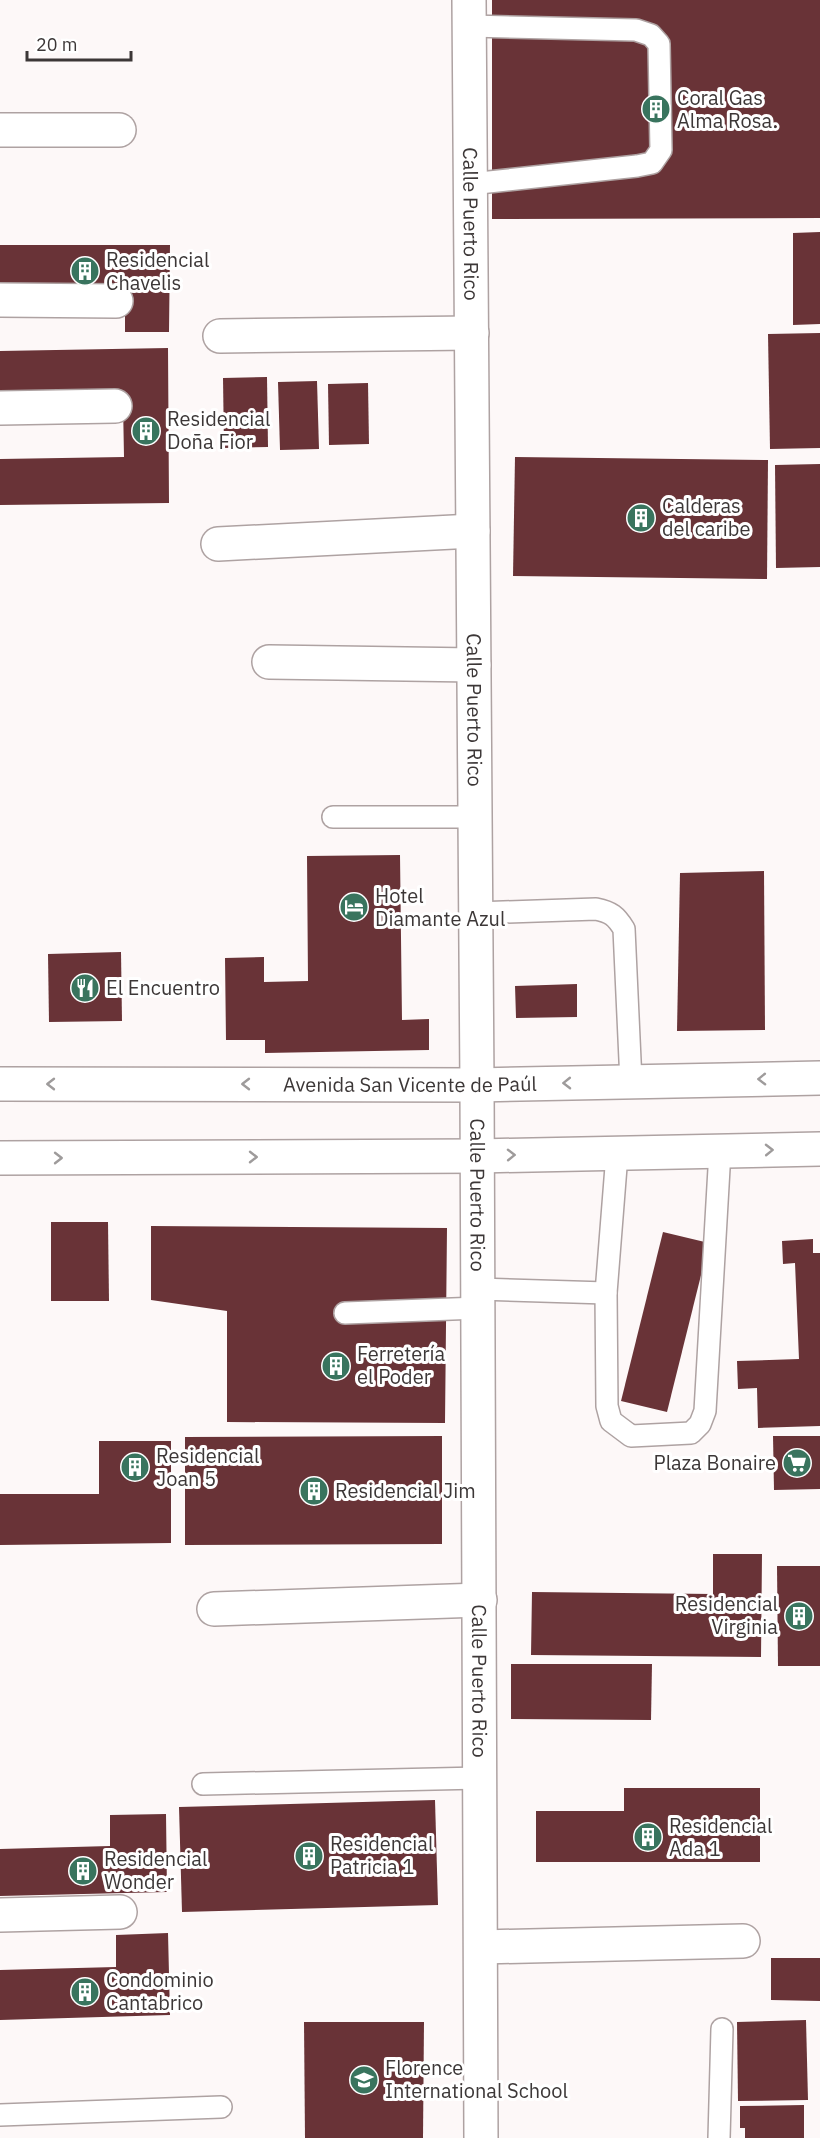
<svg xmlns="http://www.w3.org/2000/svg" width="820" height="2138" font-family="'IBM Plex Sans',sans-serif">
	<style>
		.building { fill: #693337 }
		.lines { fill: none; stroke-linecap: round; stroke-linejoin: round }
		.lane-casing { stroke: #aea2a2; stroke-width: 24 }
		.street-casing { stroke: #aea2a2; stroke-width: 36 }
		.secondary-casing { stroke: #aea2a2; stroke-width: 36 }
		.primary-casing { stroke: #aea2a2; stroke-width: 36 }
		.lane { stroke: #fff; stroke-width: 21 }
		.street { stroke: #fff; stroke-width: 33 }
		.secondary { stroke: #fff; stroke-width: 33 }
		.primary { stroke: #fff; stroke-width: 33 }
		.oneway { stroke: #9e9b9b }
		.labels { text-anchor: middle; stroke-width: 6; stroke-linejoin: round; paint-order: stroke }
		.poi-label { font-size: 20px; fill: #3c3737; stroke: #fff; text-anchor: start }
		.street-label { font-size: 20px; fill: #3c3737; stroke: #fff }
	</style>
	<rect width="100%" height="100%" fill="#fdf8f8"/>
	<g class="building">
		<polygon points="492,0 820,0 820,218 492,219"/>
		<polygon points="820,232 820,324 793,325 793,233"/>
		<polygon points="0,245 170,245 169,332 125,332 125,297 0,297"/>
		<polygon points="820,333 820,448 770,449 768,334"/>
		<polygon points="168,348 169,503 0,505 0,459 124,457 123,403 0,405 0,351"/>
		<polygon points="267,377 268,447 224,448 223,378"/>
		<polygon points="317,381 319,449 280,450 278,382"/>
		<polygon points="368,383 369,444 329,445 328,384"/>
		<polygon points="515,457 768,460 767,579 513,576"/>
		<polygon points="820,464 820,567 776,568 775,465"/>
		<polygon points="400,855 402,1020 429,1019 429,1050 265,1053 265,1040 226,1040 225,958 264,957 264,982 308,981 307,856"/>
		<polygon points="764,871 765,1030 677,1031 680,873"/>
		<polygon points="121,952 122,1021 49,1022 48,954"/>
		<polygon points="577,984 577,1017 516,1018 515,986"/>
		<polygon points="51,1222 108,1222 109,1301 51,1301"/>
		<polygon points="151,1226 447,1228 445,1423 227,1422 227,1311 151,1300"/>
		<polygon points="663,1232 709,1243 667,1412 621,1401"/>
		<polygon points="813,1239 813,1253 820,1253 820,1426 758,1428 757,1388 738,1389 737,1361 799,1359 795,1263 783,1264 782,1241"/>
		<polygon points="442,1436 442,1544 185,1545 185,1437"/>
		<polygon points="773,1436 820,1436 820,1489 774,1490"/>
		<polygon points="99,1441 171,1441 171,1543 0,1545 0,1494 99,1494"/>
		<polygon points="713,1554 762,1554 761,1657 531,1655 532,1592 713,1594"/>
		<polygon points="777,1566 820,1566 820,1666 778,1666"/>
		<polygon points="511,1664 652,1664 651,1720 511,1719"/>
		<polygon points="624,1788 760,1788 760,1862 536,1862 536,1811 624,1811"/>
		<polygon points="435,1800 438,1905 182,1912 179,1807"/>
		<polygon points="166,1814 167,1892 0,1896 0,1849 110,1846 110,1815"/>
		<polygon points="168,1933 170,2015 0,2020 0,1970 116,1967 116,1935"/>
		<polygon points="771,1958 820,1958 820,2001 771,2000"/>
		<polygon points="806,2020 808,2100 738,2101 737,2022"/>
		<polygon points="304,2022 424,2022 423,2138 305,2138"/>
		<polygon points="804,2105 804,2138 745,2138 745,2128 740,2128 740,2106"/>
	</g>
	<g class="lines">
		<g class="lane-casing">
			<g id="lane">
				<polyline points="470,26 636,30 651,35 659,44 661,150 652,163 637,166 470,184"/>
				<polyline points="333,817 475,817"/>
				<path d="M476,913L596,909C611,912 616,916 624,929L631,1082"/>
				<polyline points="617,1154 606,1293 607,1406 611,1421 631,1436 691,1433 700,1424 705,1411 720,1151"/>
				<polyline points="479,1289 606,1293"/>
				<polyline points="345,1313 479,1308"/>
				<polyline points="203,1784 480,1778"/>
				<polyline points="0,2115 221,2107"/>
				<polyline points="719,2138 722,2029"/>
			</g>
		</g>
		<g class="street-casing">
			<g id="street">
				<path id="s1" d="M469,0L477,1085"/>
				<polyline points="0,130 119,130"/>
				<polyline points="0,300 116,301"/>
				<polyline points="220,336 472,333"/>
				<polyline points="0,408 115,406"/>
				<polyline points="218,544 473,531"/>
				<polyline points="269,662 474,665"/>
				<polyline points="214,1609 480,1600"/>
				<polyline points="0,1915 120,1912"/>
				<polyline points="481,1947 743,1941"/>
			</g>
		</g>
		<g class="secondary-casing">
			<g id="secondary">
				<path id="s2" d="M477,1085L481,2138"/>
			</g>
		</g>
		<g class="primary-casing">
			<g id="primary">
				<path id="s3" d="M0,1084L477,1085L820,1078"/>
				<polyline points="0,1158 479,1156 820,1149"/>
			</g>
		</g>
		<use href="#lane" class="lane"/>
		<use href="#street" class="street"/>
		<use href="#secondary" class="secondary"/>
		<use href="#primary" class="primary"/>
	</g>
	<defs><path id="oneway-chevron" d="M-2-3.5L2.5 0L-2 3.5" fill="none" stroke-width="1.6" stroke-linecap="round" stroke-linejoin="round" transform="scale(1.5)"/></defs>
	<g class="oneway">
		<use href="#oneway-chevron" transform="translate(762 1079) rotate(179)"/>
		<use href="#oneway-chevron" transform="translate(567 1083) rotate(179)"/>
		<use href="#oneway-chevron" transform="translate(51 1084) rotate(-180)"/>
		<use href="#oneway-chevron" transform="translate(246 1084) rotate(-180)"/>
		<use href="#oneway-chevron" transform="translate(769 1150) rotate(-1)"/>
		<use href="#oneway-chevron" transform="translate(511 1155) rotate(-1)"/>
		<use href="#oneway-chevron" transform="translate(253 1157)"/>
		<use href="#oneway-chevron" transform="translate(58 1158)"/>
	</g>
	<defs>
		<g id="building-disc" transform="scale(1.5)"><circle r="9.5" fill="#39745e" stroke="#fff"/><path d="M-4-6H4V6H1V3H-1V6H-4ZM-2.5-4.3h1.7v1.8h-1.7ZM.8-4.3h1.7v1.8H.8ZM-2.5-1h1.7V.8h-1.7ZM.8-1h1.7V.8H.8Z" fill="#fff"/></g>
		<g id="hotel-disc" transform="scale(1.5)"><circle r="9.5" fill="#39745e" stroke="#fff"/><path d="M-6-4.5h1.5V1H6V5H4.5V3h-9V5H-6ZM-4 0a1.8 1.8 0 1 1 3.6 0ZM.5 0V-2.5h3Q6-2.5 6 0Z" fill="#fff"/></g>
		<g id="restaurant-disc" transform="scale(1.5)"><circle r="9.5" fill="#39745e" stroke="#fff"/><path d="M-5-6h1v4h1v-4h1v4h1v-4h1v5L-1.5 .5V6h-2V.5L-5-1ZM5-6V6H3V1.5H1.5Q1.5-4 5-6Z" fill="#fff"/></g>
		<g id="supermarket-disc" transform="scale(1.5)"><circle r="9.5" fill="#39745e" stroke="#fff"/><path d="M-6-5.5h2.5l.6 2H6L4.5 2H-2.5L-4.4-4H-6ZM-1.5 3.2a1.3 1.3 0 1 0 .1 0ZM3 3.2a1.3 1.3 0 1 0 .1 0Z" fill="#fff"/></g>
		<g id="school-disc" transform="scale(1.5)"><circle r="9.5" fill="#39745e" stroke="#fff"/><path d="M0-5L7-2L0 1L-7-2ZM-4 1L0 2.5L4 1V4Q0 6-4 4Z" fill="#fff"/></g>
	</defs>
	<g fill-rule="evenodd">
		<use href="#building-disc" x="656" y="109"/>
		<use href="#building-disc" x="85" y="271"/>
		<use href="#building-disc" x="146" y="431"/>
		<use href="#building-disc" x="641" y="518"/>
		<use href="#hotel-disc" x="354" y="907"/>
		<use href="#restaurant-disc" x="85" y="988"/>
		<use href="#building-disc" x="336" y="1366"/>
		<use href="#supermarket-disc" x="797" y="1463"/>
		<use href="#building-disc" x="135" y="1467"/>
		<use href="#building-disc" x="314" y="1491"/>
		<use href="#building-disc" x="799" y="1616"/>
		<use href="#building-disc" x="648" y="1837"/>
		<use href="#building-disc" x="309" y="1856"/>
		<use href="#building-disc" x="83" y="1871"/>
		<use href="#building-disc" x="85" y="1992"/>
		<use href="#school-disc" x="364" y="2080"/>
	</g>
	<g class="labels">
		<g class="poi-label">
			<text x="677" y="105">Coral Gas<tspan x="677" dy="23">Alma Rosa.</tspan></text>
			<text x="106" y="267">Residencial<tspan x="106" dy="23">Chavelis</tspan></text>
			<text x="167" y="426">Residencial<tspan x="167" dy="23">Doña Fior</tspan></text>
			<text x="662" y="513">Calderas<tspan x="662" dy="23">del caribe</tspan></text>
			<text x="375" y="903">Hotel<tspan x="375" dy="23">Diamante Azul</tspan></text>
			<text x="106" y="995">El Encuentro</text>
			<text x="357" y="1361">Ferretería<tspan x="357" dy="23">el Poder</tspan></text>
			<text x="156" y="1463">Residencial<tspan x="156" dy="23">Joan 5</tspan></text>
			<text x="776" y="1470" text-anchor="end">Plaza Bonaire</text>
			<text x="335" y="1498">Residencial Jim</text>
			<text x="778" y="1611" text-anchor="end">Residencial<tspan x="778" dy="23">Virginia</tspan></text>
			<text x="669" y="1833">Residencial<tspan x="669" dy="23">Ada 1</tspan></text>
			<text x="330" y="1851">Residencial<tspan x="330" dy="23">Patricia 1</tspan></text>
			<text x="104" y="1866">Residencial<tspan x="104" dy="23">Wonder</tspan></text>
			<text x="106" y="1987">Condominio<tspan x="106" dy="23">Cantabrico</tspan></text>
			<text x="385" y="2075">Florence<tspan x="385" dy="23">International School</tspan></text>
		</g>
		<g class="street-label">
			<text dy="7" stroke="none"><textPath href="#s1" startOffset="224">Calle Puerto Rico</textPath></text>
			<text dy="7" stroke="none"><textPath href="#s1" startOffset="710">Calle Puerto Rico</textPath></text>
			<text dy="7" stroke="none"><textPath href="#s3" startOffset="410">Avenida San Vicente de Paúl</textPath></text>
			<text dy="7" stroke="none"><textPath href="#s2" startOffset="110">Calle Puerto Rico</textPath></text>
			<text dy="7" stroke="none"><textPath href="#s2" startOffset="596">Calle Puerto Rico</textPath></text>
		</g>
	</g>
	<path d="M27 51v9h104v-9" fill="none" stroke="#3c3737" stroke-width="3"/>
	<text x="36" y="51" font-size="18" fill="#3c3737" stroke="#ffffff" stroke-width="4.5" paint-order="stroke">20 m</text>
</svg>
